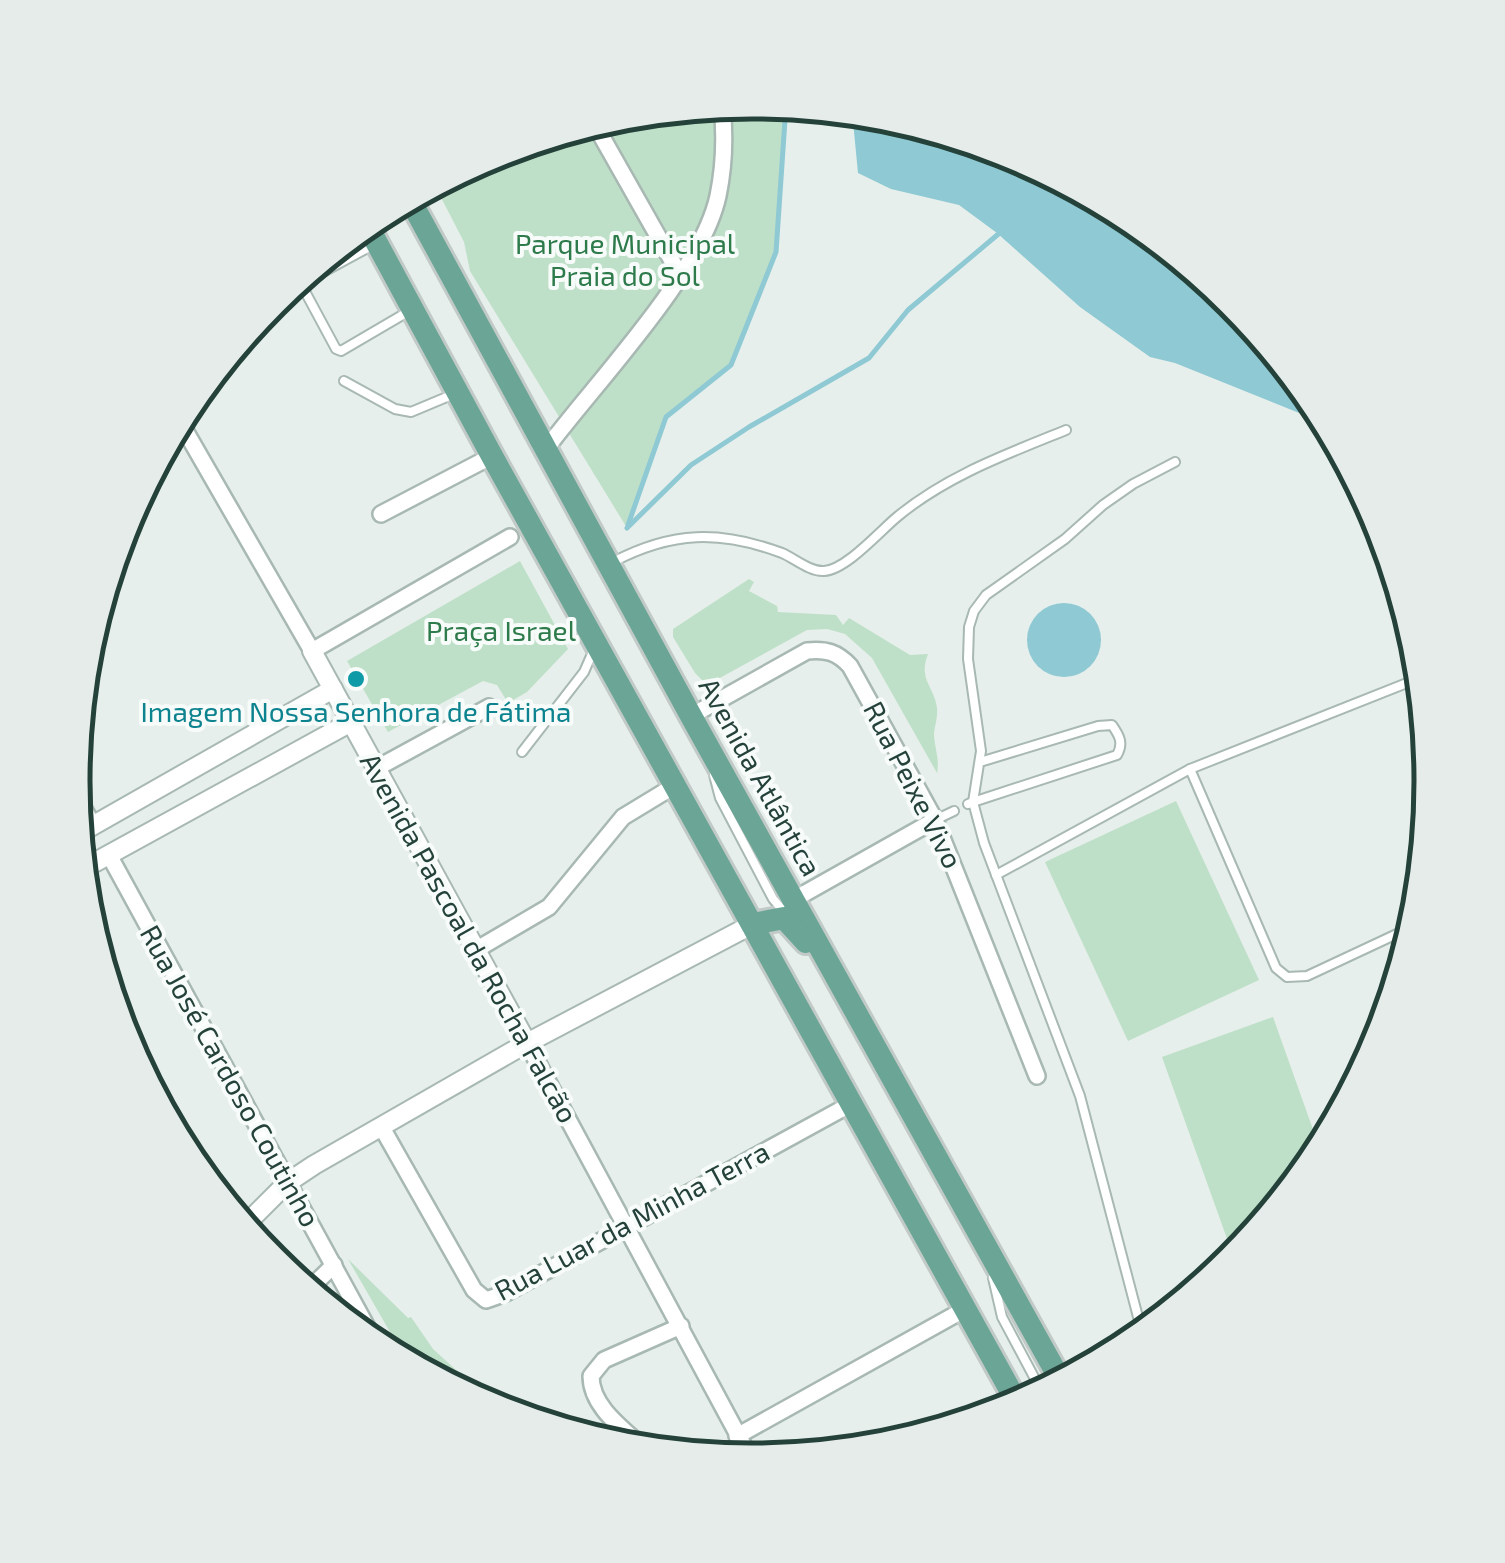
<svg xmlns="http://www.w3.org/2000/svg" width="1505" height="1563" font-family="'Exo 2',sans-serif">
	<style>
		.green { fill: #bfe0c8 }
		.water { fill: #8ec9d4 }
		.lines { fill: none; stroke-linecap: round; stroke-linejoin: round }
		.stream { stroke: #8ec9d4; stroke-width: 5 }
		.service-casing { stroke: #a8b8b2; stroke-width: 12 }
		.minor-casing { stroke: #a8b8b2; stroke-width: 20 }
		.tertiary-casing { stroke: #a8b8b2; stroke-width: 22 }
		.primary-casing { stroke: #c2cac8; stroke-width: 28 }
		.service { stroke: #fff; stroke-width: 8 }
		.minor { stroke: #fff; stroke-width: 15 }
		.tertiary { stroke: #fff; stroke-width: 18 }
		.primary { stroke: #6aa596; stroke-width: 22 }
		.culture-dot { fill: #0f9aa8; stroke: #f7fbf9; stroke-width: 4 }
		.labels { text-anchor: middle; stroke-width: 8; stroke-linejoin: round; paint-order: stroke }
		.park-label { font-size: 28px; fill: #2d7a4b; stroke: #f7fbf9 }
		.culture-label { font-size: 28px; fill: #0d838f; stroke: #f7fbf9 }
		.street-label { font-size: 28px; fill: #24423a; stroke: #f7fbf9 }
		.rim { fill: none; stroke: #24423a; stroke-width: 5 }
	</style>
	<rect width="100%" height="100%" fill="#e6efeb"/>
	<g class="green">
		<polygon points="753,102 786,105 776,252 731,365 666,417 627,528 470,271 464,242 434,184 493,153 620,114"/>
		<polygon points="520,561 568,649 527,692 508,703 497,685 483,681 388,732 347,661"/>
		<path d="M749,579L754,582L749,591L777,606L778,612L836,615L843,625L849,618L910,655L928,654C918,680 934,686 937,708C938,716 935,725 934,733C934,747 940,758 937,773L872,658L845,634L827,629L807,630L716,680L710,682L703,681L695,673L673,637V629Z"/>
		<polygon points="1176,801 1259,980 1128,1041 1045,862"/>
		<polygon points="1273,1017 1321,1152 1235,1261 1162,1057"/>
		<polygon points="348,1259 408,1318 411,1317 433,1349 477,1389 469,1397 409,1365"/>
	</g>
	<g class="water">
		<polygon points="852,111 886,115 1013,153 1131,216 1234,301 1318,404 1329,425 1175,363 1150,357 1080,307 997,233 959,205 891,189 858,173"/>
		<circle cx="1064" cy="640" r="37"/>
	</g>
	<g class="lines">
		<g class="stream">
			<polyline points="628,525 666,417 731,365 776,252 786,105"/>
			<polyline points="627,528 691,465 749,427 869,358 908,310 1002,231"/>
		</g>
		<g class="service-casing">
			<g id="service">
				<polyline points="373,245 301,284 336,349 341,351 411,310"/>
				<polyline points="344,381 395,409 411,412 454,394"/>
				<path d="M613,562C672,531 720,530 782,553C794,558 810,572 824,571C846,570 880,531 897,517C946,476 1007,454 1066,430"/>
				<polyline points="522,752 584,672 595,647"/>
				<path d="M980,762L1098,726L1112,725C1119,735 1124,743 1117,755L973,802L981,751L968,659L969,627L974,611L986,595L1065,539L1103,505L1133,484L1175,462"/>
				<polyline points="1190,769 1276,968 1287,977 1307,976 1416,925"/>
				<polyline points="714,775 720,798 773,899 785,913"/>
				<polyline points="968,804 973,802 984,843 1080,1096 1143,1336"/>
				<polyline points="935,820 954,811"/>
				<polyline points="996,875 1190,769 1422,677"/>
				<polyline points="993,1278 1002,1317 1043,1394"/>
				<polyline points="1084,1363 1136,1342"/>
			</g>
		</g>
		<g class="minor-casing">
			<g id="minor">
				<polyline points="594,123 680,275"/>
				<polyline points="179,420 312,651 510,537"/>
				<path d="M546,449C595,383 701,274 718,196C724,167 725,134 722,105"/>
				<polyline points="381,514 492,456"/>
				<path d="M691,716L807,651C826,649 837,652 850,666L935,820L1037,1076"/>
				<polyline points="377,768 489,707"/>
				<polyline points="73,790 93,825"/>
				<polyline points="109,855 379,1349"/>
				<polyline points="793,900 935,820"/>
				<polyline points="474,951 549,907 623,817 674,786"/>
				<polyline points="527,1043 752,1461"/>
				<polyline points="381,1126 474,1290 486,1300 506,1293 851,1104"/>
				<polyline points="307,1291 334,1265"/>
				<polyline points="737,1436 967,1308"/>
				<path d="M647,1451C625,1430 591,1408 591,1376L604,1360L681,1326"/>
			</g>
		</g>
		<g class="tertiary-casing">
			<g id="tertiary">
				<polyline points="312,651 527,1043"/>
				<polyline points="78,834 333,689"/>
				<polyline points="81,870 351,722"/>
				<polyline points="243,1227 287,1183 314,1165 527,1043 753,924"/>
			</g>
		</g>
		<g class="primary-casing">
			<g id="primary">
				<polyline points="409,198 691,716 1062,1383"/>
				<polyline points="366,223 492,456 1019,1406"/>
				<polyline points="753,924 784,918 806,942"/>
			</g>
		</g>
		<use href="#service" class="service"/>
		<use href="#minor" class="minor"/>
		<use href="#tertiary" class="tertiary"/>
		<use href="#primary" class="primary"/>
	</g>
	<circle class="culture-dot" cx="356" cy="679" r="10"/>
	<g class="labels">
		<g class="park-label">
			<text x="625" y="254">Parque Municipal<tspan x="625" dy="32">Praia do Sol</tspan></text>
			<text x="501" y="641">Praça Israel</text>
		</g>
		<g class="culture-label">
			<text x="356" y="722">Imagem Nossa Senhora de Fátima</text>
		</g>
		<g class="street-label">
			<text transform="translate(760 777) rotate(61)" y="10">Avenida Atlântica</text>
			<text transform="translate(913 785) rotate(63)" y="10">Rua Peixe Vivo</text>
			<text transform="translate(469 938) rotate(61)" y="10">Avenida Pascoal da Rocha Falcão</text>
			<text transform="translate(230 1076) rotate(61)" y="10">Rua José Cardoso Coutinho</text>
			<text transform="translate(632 1221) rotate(-28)" y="10">Rua Luar da Minha Terra</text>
		</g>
	</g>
	<path d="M0 0H1505V1563H0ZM90 781a662 662 0 1 1 1324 0a662 662 0 1 1-1324 0Z" fill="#e6ecea" fill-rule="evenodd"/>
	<path class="rim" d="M90 781a662 662 0 1 1 1324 0a662 662 0 1 1-1324 0Z"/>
</svg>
